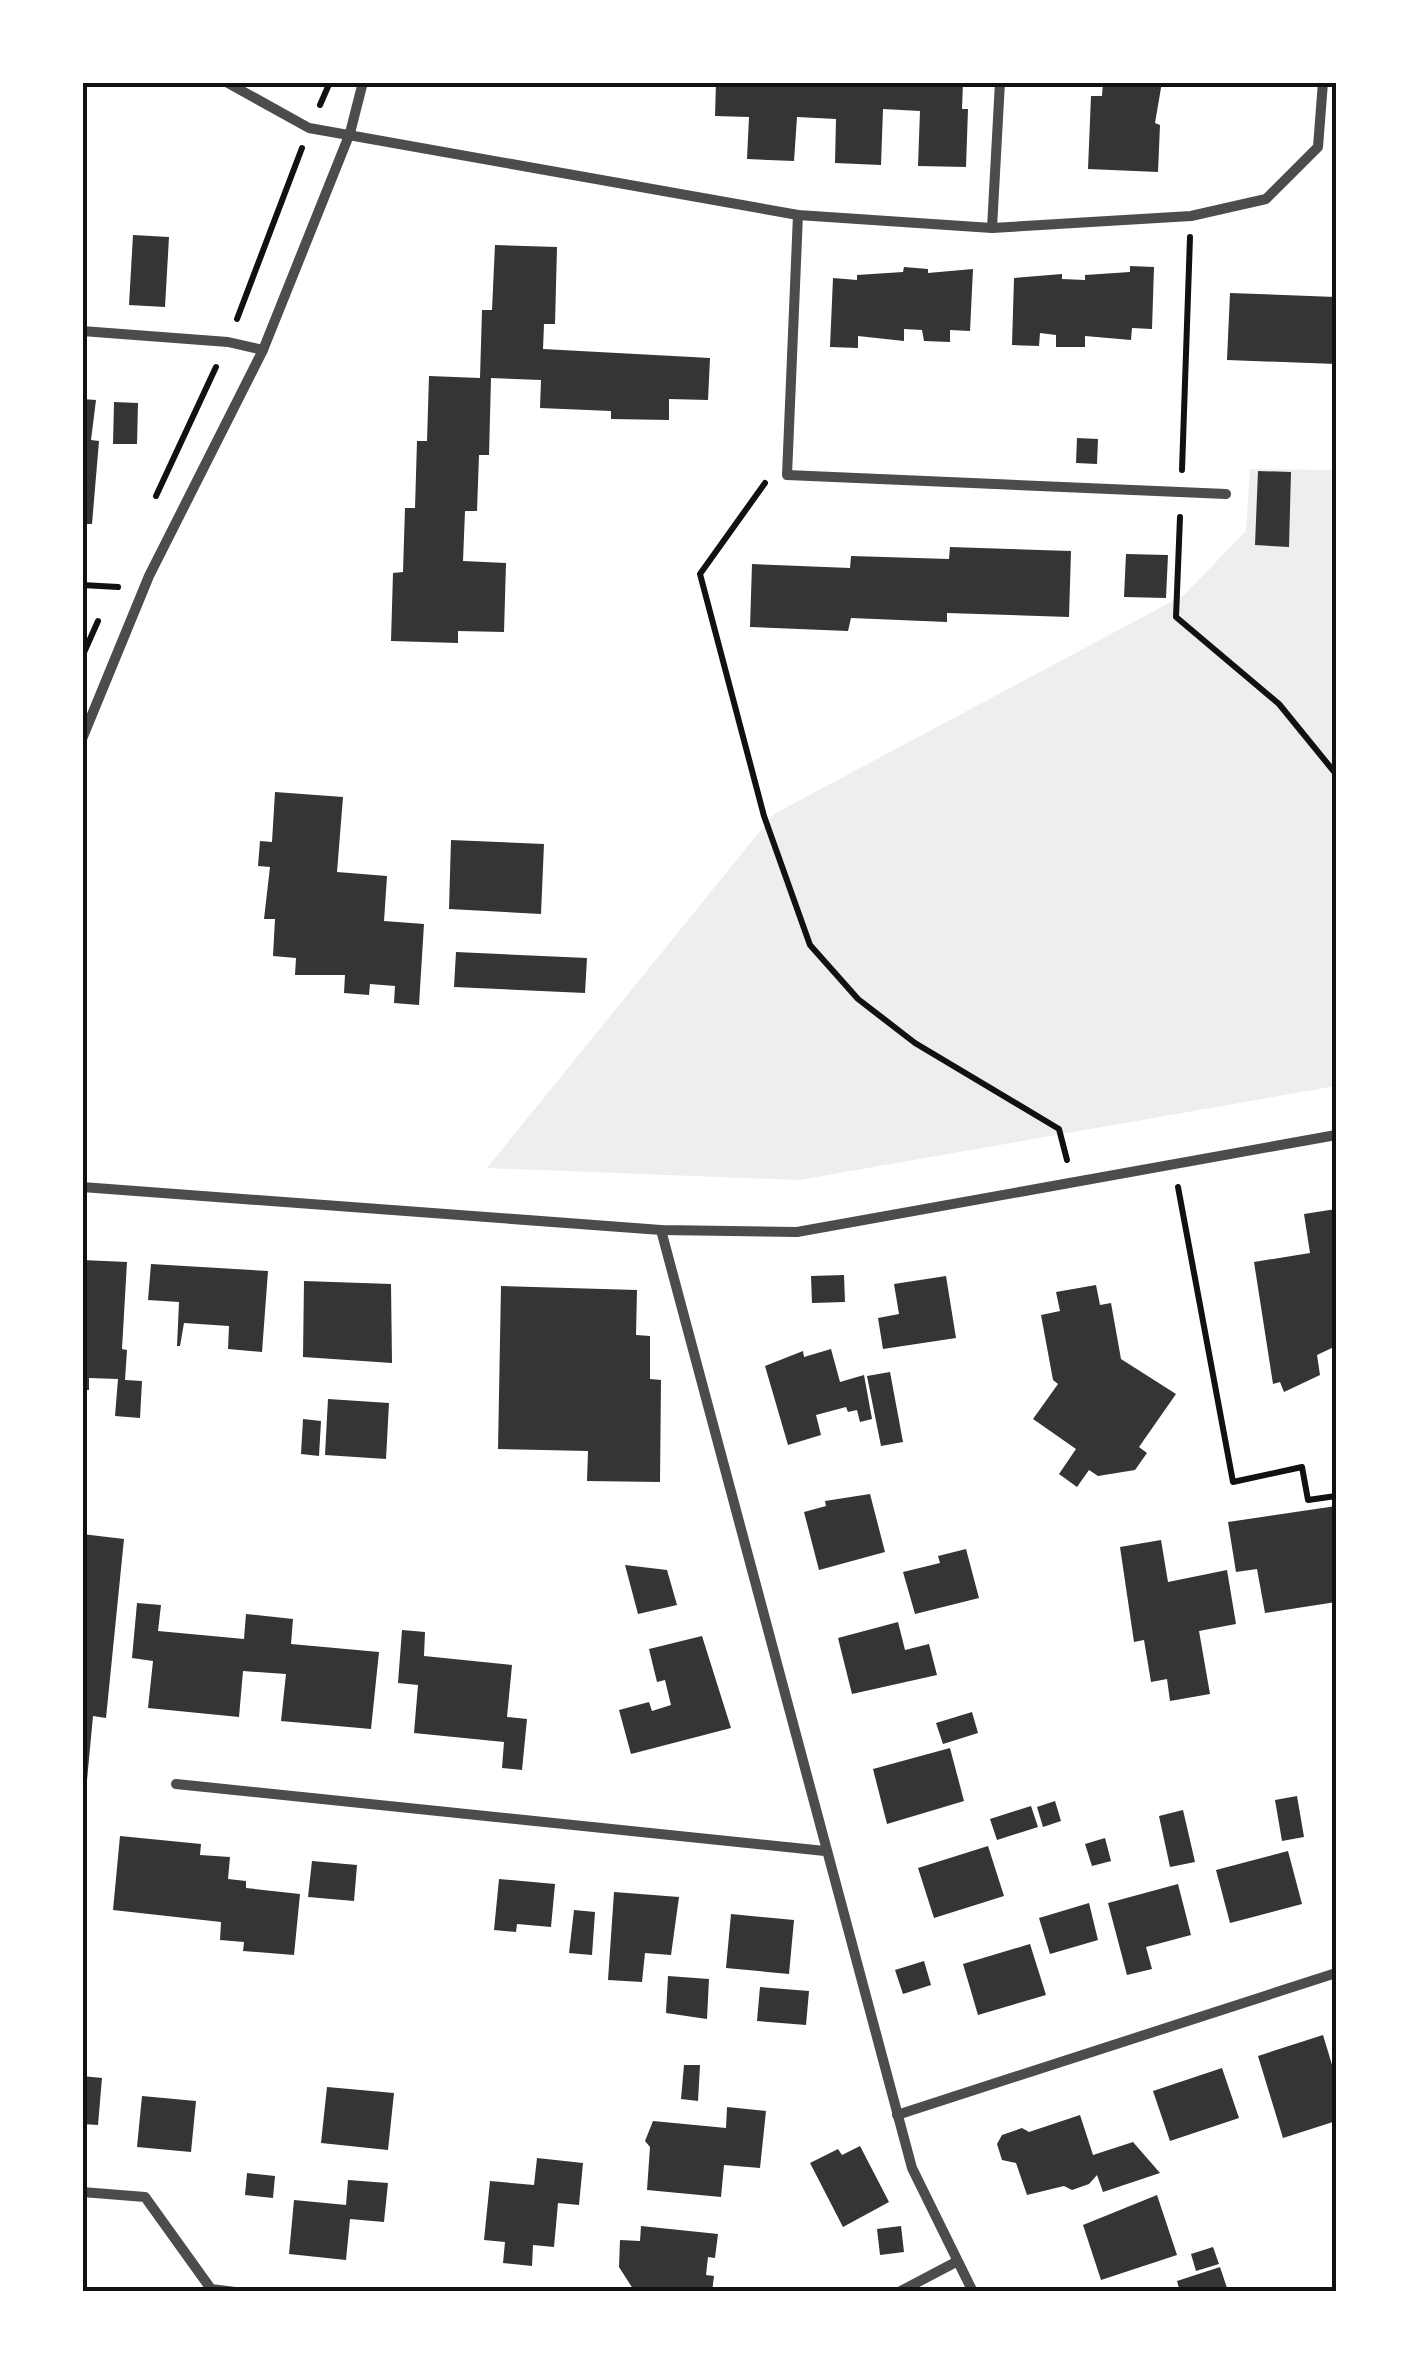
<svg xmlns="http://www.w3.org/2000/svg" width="1419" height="2374" font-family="Signika,sans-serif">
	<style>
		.green { fill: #eee }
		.building { fill: #353535 }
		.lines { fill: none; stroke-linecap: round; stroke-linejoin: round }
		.path { stroke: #111; stroke-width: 6 }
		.minor { stroke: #4c4c4c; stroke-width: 10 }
		.neatline { fill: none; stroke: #111; stroke-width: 4 }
	</style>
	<rect width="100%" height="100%" fill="#fff"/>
	<polygon class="green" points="1250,469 1336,470 1336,1086 799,1180 487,1168 774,814 1184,595 1246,531"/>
	<g class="building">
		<polygon points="716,82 963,82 962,109 968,109 966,167 918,166 920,111 883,109 881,165 835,163 836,119 797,117 794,161 747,159 749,117 715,116"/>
		<polygon points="1103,82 1162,82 1155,123 1160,125 1158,172 1088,169 1091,96 1102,96"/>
		<polygon points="133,235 169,237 165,307 129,305"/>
		<polygon points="495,245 557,247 555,324 544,324 543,349 710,358 708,400 669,399 669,420 611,419 611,411 540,408 541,380 491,378 489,455 479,455 477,511 465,511 463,561 506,563 504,632 458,631 458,643 391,641 393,573 403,572 405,508 415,508 417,441 427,441 429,376 480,378 482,310 492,310"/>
		<polygon points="1130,266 1154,267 1152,329 1132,328 1131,340 1085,336 1085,347 1056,347 1056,335 1040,333 1039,346 1012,345 1014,278 1062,274 1062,279 1085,280 1085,275 1130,272"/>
		<polygon points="904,267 928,269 928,273 973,269 970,331 950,330 950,342 924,341 922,330 904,329 904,341 858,336 858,348 830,347 833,278 857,280 857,275 903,272"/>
		<polygon points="1230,293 1336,297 1336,364 1227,360"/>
		<polygon points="82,399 96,400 91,440 99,441 92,524 82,524"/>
		<polygon points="114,402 138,403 137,444 113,444"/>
		<polygon points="1077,438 1098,439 1097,464 1076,463"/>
		<polygon points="1258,471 1291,472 1289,547 1255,545"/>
		<polygon points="950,547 1071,551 1069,617 947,613 947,622 851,618 848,631 750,627 752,564 850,568 851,556 949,559"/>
		<polygon points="1126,554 1168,555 1166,598 1124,597"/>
		<polygon points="275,792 343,797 337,872 387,876 384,921 424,924 419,1005 394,1003 395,986 370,984 369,995 344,993 345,975 295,975 296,958 273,956 275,919 264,919 270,867 258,866 260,841 272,842"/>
		<polygon points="451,840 544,844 541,914 449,909"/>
		<polygon points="456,952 587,958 585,993 454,987"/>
		<polygon points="1336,1209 1336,1346 1317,1355 1320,1375 1284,1392 1280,1382 1273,1384 1254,1262 1310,1253 1304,1214"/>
		<polygon points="82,1260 127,1262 122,1349 127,1350 125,1380 142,1381 140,1418 115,1416 118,1379 89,1378 89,1390 82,1390"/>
		<polygon points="151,1264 268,1271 262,1352 228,1349 229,1326 184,1323 180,1346 177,1346 179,1302 148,1300"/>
		<polygon points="844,1275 845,1302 812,1303 811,1276"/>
		<polygon points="946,1276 956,1338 883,1349 878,1318 899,1314 894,1284"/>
		<polygon points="304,1281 391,1284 392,1363 303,1357"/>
		<polygon points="1096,1285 1100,1305 1111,1303 1121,1359 1176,1394 1139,1447 1147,1453 1135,1470 1098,1476 1089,1470 1077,1487 1059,1474 1076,1449 1033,1419 1058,1384 1053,1380 1041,1315 1060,1311 1056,1292"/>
		<polygon points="501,1286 637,1290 636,1335 650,1336 650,1379 661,1380 660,1482 587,1481 588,1451 498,1449"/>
		<polygon points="831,1349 840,1382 864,1375 872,1419 860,1422 857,1410 848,1412 846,1407 816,1415 821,1435 788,1445 765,1366 803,1351 804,1357"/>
		<polygon points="890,1372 903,1442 881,1446 867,1376"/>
		<polygon points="328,1399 389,1403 386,1459 325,1455"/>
		<polygon points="303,1419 321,1421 319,1456 301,1454"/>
		<polygon points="870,1494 885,1552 819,1570 804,1512 826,1506 825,1501"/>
		<polygon points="1336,1506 1336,1602 1265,1613 1257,1569 1236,1572 1228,1522"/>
		<polygon points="82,1534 124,1539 106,1718 93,1716 85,1802"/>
		<polygon points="1161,1540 1168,1582 1227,1570 1236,1624 1199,1631 1210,1694 1170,1701 1167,1679 1151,1682 1144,1640 1134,1642 1120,1547"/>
		<polygon points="966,1549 979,1598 915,1614 903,1572 940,1563 938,1556"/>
		<polygon points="625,1565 667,1570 677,1605 638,1614"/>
		<polygon points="137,1603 161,1605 158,1631 244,1639 246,1614 293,1619 291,1644 379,1652 371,1729 281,1721 286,1674 243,1671 239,1717 148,1708 153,1661 132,1658"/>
		<polygon points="898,1622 905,1650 929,1644 937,1675 852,1694 838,1638"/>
		<polygon points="402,1630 425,1632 424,1656 512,1665 507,1717 527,1719 522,1770 502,1768 504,1742 414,1733 418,1685 398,1683"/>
		<polygon points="702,1636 731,1728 631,1754 619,1710 649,1702 652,1711 671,1705 665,1680 657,1682 649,1649"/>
		<polygon points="972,1712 978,1733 943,1744 936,1723"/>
		<polygon points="950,1748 964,1801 887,1824 873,1769"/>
		<polygon points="1297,1796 1304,1837 1282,1841 1275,1800"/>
		<polygon points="1055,1801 1061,1821 1043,1827 1037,1807"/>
		<polygon points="1031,1806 1038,1827 997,1840 990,1819"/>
		<polygon points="1183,1810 1195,1862 1170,1867 1159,1816"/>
		<polygon points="120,1836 201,1844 200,1855 230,1857 228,1879 246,1881 246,1888 300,1894 294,1955 243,1951 244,1942 220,1940 221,1922 113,1910"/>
		<polygon points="1105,1838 1111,1861 1092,1866 1085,1844"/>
		<polygon points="988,1846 1004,1896 934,1918 918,1868"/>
		<polygon points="1288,1851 1302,1904 1230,1923 1216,1870"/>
		<polygon points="312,1861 357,1865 354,1901 308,1897"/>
		<polygon points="499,1879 555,1884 551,1927 517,1924 516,1932 494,1930"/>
		<polygon points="1178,1884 1191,1935 1146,1947 1152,1969 1127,1975 1108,1903"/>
		<polygon points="614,1892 679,1897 671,1955 645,1953 642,1982 608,1980"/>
		<polygon points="1089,1903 1098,1940 1050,1954 1039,1918"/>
		<polygon points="574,1910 595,1912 592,1955 569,1953"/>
		<polygon points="731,1914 794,1920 789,1974 726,1968"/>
		<polygon points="1030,1944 1046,1995 978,2015 963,1964"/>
		<polygon points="924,1961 931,1985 903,1994 895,1970"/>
		<polygon points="668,1976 709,1979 707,2019 666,2013"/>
		<polygon points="760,1987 809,1991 806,2025 757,2021"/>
		<polygon points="1323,2035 1336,2078 1336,2121 1283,2138 1258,2056"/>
		<polygon points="684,2065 700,2065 698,2101 681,2099"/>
		<polygon points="1222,2068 1239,2118 1170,2141 1153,2091"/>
		<polygon points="82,2076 102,2078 98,2125 82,2124"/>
		<polygon points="327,2087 394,2093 388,2150 321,2143"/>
		<polygon points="142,2096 196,2101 191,2152 137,2147"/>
		<polygon points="727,2107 766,2111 760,2168 724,2165 721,2197 647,2190 650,2147 645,2141 653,2121 726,2128"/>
		<polygon points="1080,2115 1093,2155 1133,2142 1160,2173 1103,2192 1097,2175 1089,2184 1072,2190 1064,2186 1027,2195 1016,2163 1002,2160 997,2144 1002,2135 1022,2128 1029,2132"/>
		<polygon points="860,2146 889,2202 843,2227 810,2163 838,2149 842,2155"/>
		<polygon points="537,2158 583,2163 579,2205 558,2203 554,2247 533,2245 532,2266 503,2263 505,2242 484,2240 490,2181 534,2185"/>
		<polygon points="247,2173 275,2176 273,2198 245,2195"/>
		<polygon points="348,2180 388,2183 384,2222 350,2219 346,2260 289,2254 294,2200 346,2205"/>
		<polygon points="1157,2195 1177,2255 1101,2280 1083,2225"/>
		<polygon points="641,2226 718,2234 715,2258 708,2257 706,2275 714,2276 712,2292 635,2292 619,2267 620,2240 640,2241"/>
		<polygon points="901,2226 904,2252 880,2255 877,2229"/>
		<polygon points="1213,2247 1219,2264 1196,2271 1191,2254"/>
		<polygon points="1220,2267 1227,2288 1180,2292 1177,2281"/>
	</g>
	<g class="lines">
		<g class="path">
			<polyline points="320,105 330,82"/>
			<polyline points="237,319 302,148"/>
			<polyline points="1182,470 1190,237"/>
			<polyline points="765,483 700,574 764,816 810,945 858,999 915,1043 1059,1129 1067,1160"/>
			<polyline points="156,496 216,367"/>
			<polyline points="1180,517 1176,617 1279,704 1336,774"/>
			<polyline points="82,585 118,587"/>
			<polyline points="82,657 98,621"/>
			<polyline points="1178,1187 1233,1482 1302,1467 1308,1500 1336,1496"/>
		</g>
		<g class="minor">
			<polyline points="226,82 309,128 798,215 992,228 1191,216 1266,199 1318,147 1323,82"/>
			<polyline points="798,215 787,475 1226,494"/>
			<polyline points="992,228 1000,82"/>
			<polyline points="82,331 228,342 263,350"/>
			<polyline points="82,739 149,576 263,350 350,133 363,82"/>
			<polyline points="82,1187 661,1230 797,1232 1336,1135"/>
			<polyline points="661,1230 912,2168 973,2292"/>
			<polyline points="176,1784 825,1851"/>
			<polyline points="897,2115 1336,1973"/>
			<polyline points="82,2192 145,2197 211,2289 235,2292"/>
			<polyline points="899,2292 956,2262"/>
		</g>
	</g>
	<rect width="1419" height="2374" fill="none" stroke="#ffffff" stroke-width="170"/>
	<rect x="85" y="85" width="1249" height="2204" class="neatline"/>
</svg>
